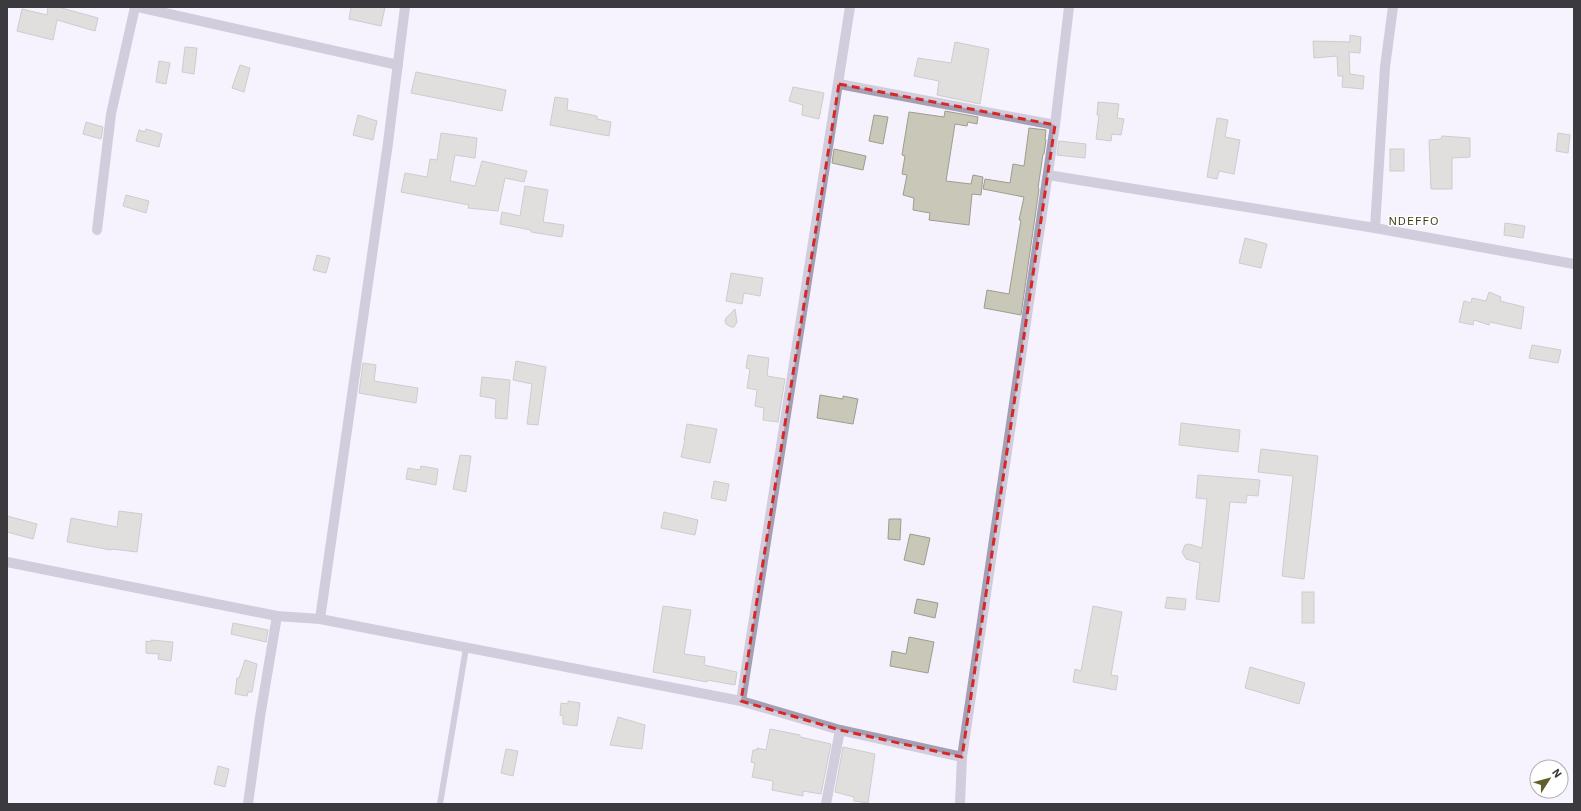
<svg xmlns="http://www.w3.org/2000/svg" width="1581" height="811" font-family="'IBM Plex Sans',sans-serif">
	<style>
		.building { fill: #c8c7b8; stroke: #9d9d8f }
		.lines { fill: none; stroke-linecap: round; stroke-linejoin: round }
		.service { stroke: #a59fb4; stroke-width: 6 }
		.minor { stroke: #a59fb4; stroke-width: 10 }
		.marked { fill: none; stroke: #d62828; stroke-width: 3; stroke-dasharray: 8 5; stroke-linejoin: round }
		.labels { text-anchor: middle; stroke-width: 3; stroke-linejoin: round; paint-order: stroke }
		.neighbourhood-label { font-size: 12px; letter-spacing: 1px; fill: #3f3c13; stroke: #fff }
	</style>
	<rect width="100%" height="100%" fill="#f5f2fe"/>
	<g class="building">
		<polygon points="48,7 58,7 98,18 95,31 57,20 53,40 17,31 22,9 47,15"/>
		<polygon points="351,7 385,7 381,26 349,19"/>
		<polygon points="1350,35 1361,37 1360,53 1349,52 1350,74 1364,76 1363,89 1342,87 1343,76 1338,76 1337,56 1314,58 1313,41 1350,42"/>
		<polygon points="955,42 989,49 980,104 937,95 939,81 914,76 918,58 951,63"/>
		<polygon points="185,47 197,48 194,74 182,72"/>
		<polygon points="159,61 170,63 166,84 156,82"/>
		<polygon points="240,65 250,68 244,92 232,88"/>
		<polygon points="416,72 506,90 502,111 411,93"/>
		<polygon points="793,87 824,93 819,119 802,115 803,105 789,101"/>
		<polygon points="555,97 568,99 567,110 597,116 597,119 611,122 609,136 550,125"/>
		<polygon points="1098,102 1119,104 1117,118 1124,119 1121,135 1112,134 1111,141 1096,139 1099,115 1097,115"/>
		<polygon points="945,111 978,117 977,124 968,122 967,126 955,124 946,181 971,184 973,175 983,177 981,195 972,194 969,225 929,220 930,213 913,210 914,198 903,195 907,175 902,174 905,156 902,155 909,112 944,117"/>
		<polygon points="358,115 377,121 373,140 353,135"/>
		<polygon points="874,115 888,117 883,144 869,141"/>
		<polygon points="1217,118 1228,120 1225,137 1240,140 1234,174 1219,171 1217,179 1207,177"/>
		<polygon points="86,122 103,127 101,139 83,134"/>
		<polygon points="1029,128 1046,130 1045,140 1046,140 1044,154 1043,154 1038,188 1039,189 1021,315 984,308 987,290 1009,294 1021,220 1019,220 1024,197 983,189 985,179 1010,183 1013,164 1024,166"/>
		<polygon points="146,129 162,134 159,147 136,141 139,130 145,132"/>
		<polygon points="441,133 477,138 475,158 455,155 450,181 475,186 482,161 527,171 524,182 505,178 498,211 468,208 469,205 401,192 405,173 427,177 430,159 437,160"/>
		<polygon points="1558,133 1570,135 1568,153 1556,151"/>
		<polygon points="1442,136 1470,138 1470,157 1452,158 1452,189 1431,189 1429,140 1441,139"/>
		<polygon points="1059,141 1086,144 1085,158 1057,155"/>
		<polygon points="834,149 866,156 863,170 832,163"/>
		<rect x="1390" y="149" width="14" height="22"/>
		<polygon points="525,186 548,190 543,222 564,225 562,237 531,232 531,230 500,224 502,212 520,216"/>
		<polygon points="126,195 149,201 146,213 123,206"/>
		<polygon points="1505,223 1525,226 1523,238 1504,235"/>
		<polygon points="1245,238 1267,244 1261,268 1239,263"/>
		<polygon points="317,255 330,258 326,273 313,270"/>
		<polygon points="731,273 763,278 760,296 744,293 742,304 726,301"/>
		<polygon points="1489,292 1501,297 1500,301 1524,307 1521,329 1490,322 1489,325 1474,320 1473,325 1459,322 1464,301 1471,303 1472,298 1486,301"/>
		<polygon points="735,309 737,322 734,327 731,327 726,324 725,321 726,318"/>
		<polygon points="1532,345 1561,350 1558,363 1529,358"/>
		<polygon points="748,355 769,358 767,376 785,379 778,422 763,420 764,408 755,406 757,390 747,388 750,369 746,368"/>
		<polygon points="516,361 546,367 538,425 527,424 532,384 513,380"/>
		<polygon points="363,363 376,365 374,381 418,388 416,403 359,393"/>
		<polygon points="482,377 510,380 507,419 495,418 496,399 480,396"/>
		<polygon points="820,395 843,399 843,396 858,399 853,424 817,418"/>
		<polygon points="1181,423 1240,430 1238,452 1179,445"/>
		<polygon points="687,424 717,429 710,463 681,457 685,440 684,440"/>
		<polygon points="1261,449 1318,456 1304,579 1282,576 1293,476 1258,472"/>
		<polygon points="460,455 471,456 466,492 453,489"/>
		<polygon points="421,466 438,469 436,485 406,479 408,468 420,470"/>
		<polygon points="1198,475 1260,480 1258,496 1247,495 1246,503 1230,502 1219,602 1196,599 1200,563 1186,559 1182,552 1185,545 1189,544 1202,548 1207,499 1196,498"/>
		<polygon points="714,481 729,484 726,501 711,498"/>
		<polygon points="119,511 142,514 137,552 112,549 111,550 67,542 71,518 117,527"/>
		<polygon points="664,512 698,520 695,535 661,528"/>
		<polygon points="7,516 37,524 33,539 7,532"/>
		<polygon points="889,519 901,519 900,540 888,539"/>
		<polygon points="910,534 930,538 924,565 904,560"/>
		<rect x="1302" y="592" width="12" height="31"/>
		<polygon points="1167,597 1186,599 1185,610 1165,608"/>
		<polygon points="917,599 938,603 935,618 914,613"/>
		<polygon points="663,606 691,610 684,654 705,657 704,665 737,672 735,685 707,680 707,682 653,672"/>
		<polygon points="1093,606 1122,612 1111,675 1118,676 1116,690 1073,682 1075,669 1081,671"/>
		<polygon points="233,623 268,630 266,642 231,634"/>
		<polygon points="909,637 934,642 928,673 890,666 892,651 906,654"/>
		<polygon points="151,640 173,642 171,661 158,659 159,654 146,653 146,641 151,642"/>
		<polygon points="245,660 257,664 252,692 248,692 247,696 235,694 237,678 239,678"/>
		<polygon points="1250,667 1305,683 1299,704 1245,688"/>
		<polygon points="568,701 580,703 577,726 563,724 563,716 560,715 561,703 568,704"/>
		<polygon points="618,717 645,725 642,749 610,745"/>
		<polygon points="770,729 800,735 800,737 831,744 821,794 803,791 803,796 772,790 773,781 752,777 755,763 751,762 753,750 757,750 757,748 766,750"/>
		<polygon points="843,747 875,754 868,803 854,801 854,797 835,792"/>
		<polygon points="506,749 518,751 513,776 501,773"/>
		<polygon points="218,766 229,769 225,787 214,784"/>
	</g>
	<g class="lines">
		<polyline class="service" points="440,804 466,648"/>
		<g class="minor">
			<polyline points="138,7 398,65"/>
			<polyline points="839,84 1055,125"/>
			<polyline points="1048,175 1375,228 1574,264"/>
			<polyline points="1375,228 1385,67 1393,7"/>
			<polyline points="97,230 111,114 135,7"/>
			<polyline points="7,562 277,616 320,619 741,701 840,730 962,757 1055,125 1069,7"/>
			<polyline points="320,619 388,143 405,7"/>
			<polyline points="741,701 850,7"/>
			<polyline points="248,804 260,717 277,616"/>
			<polyline points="826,804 840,730"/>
			<polyline points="960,804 962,757"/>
		</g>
	</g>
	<path d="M0 0H1581V811H0ZM839,84L1055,125L962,757L840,730L741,701Z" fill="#f5f2fe" fill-opacity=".55" fill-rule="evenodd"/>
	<path class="marked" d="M839,84L1055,125L962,757L840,730L741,701Z"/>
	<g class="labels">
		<g class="neighbourhood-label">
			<text x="1414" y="225">NDEFFO</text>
		</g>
	</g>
	<rect width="1581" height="811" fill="none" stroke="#3b3a3f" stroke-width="16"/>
	<g transform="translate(1549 779) rotate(54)"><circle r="19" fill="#ffffff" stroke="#b1b0b2"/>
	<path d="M0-3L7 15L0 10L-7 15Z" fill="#625e2b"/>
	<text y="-6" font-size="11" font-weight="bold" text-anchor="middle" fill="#3b3a3f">N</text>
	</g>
</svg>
